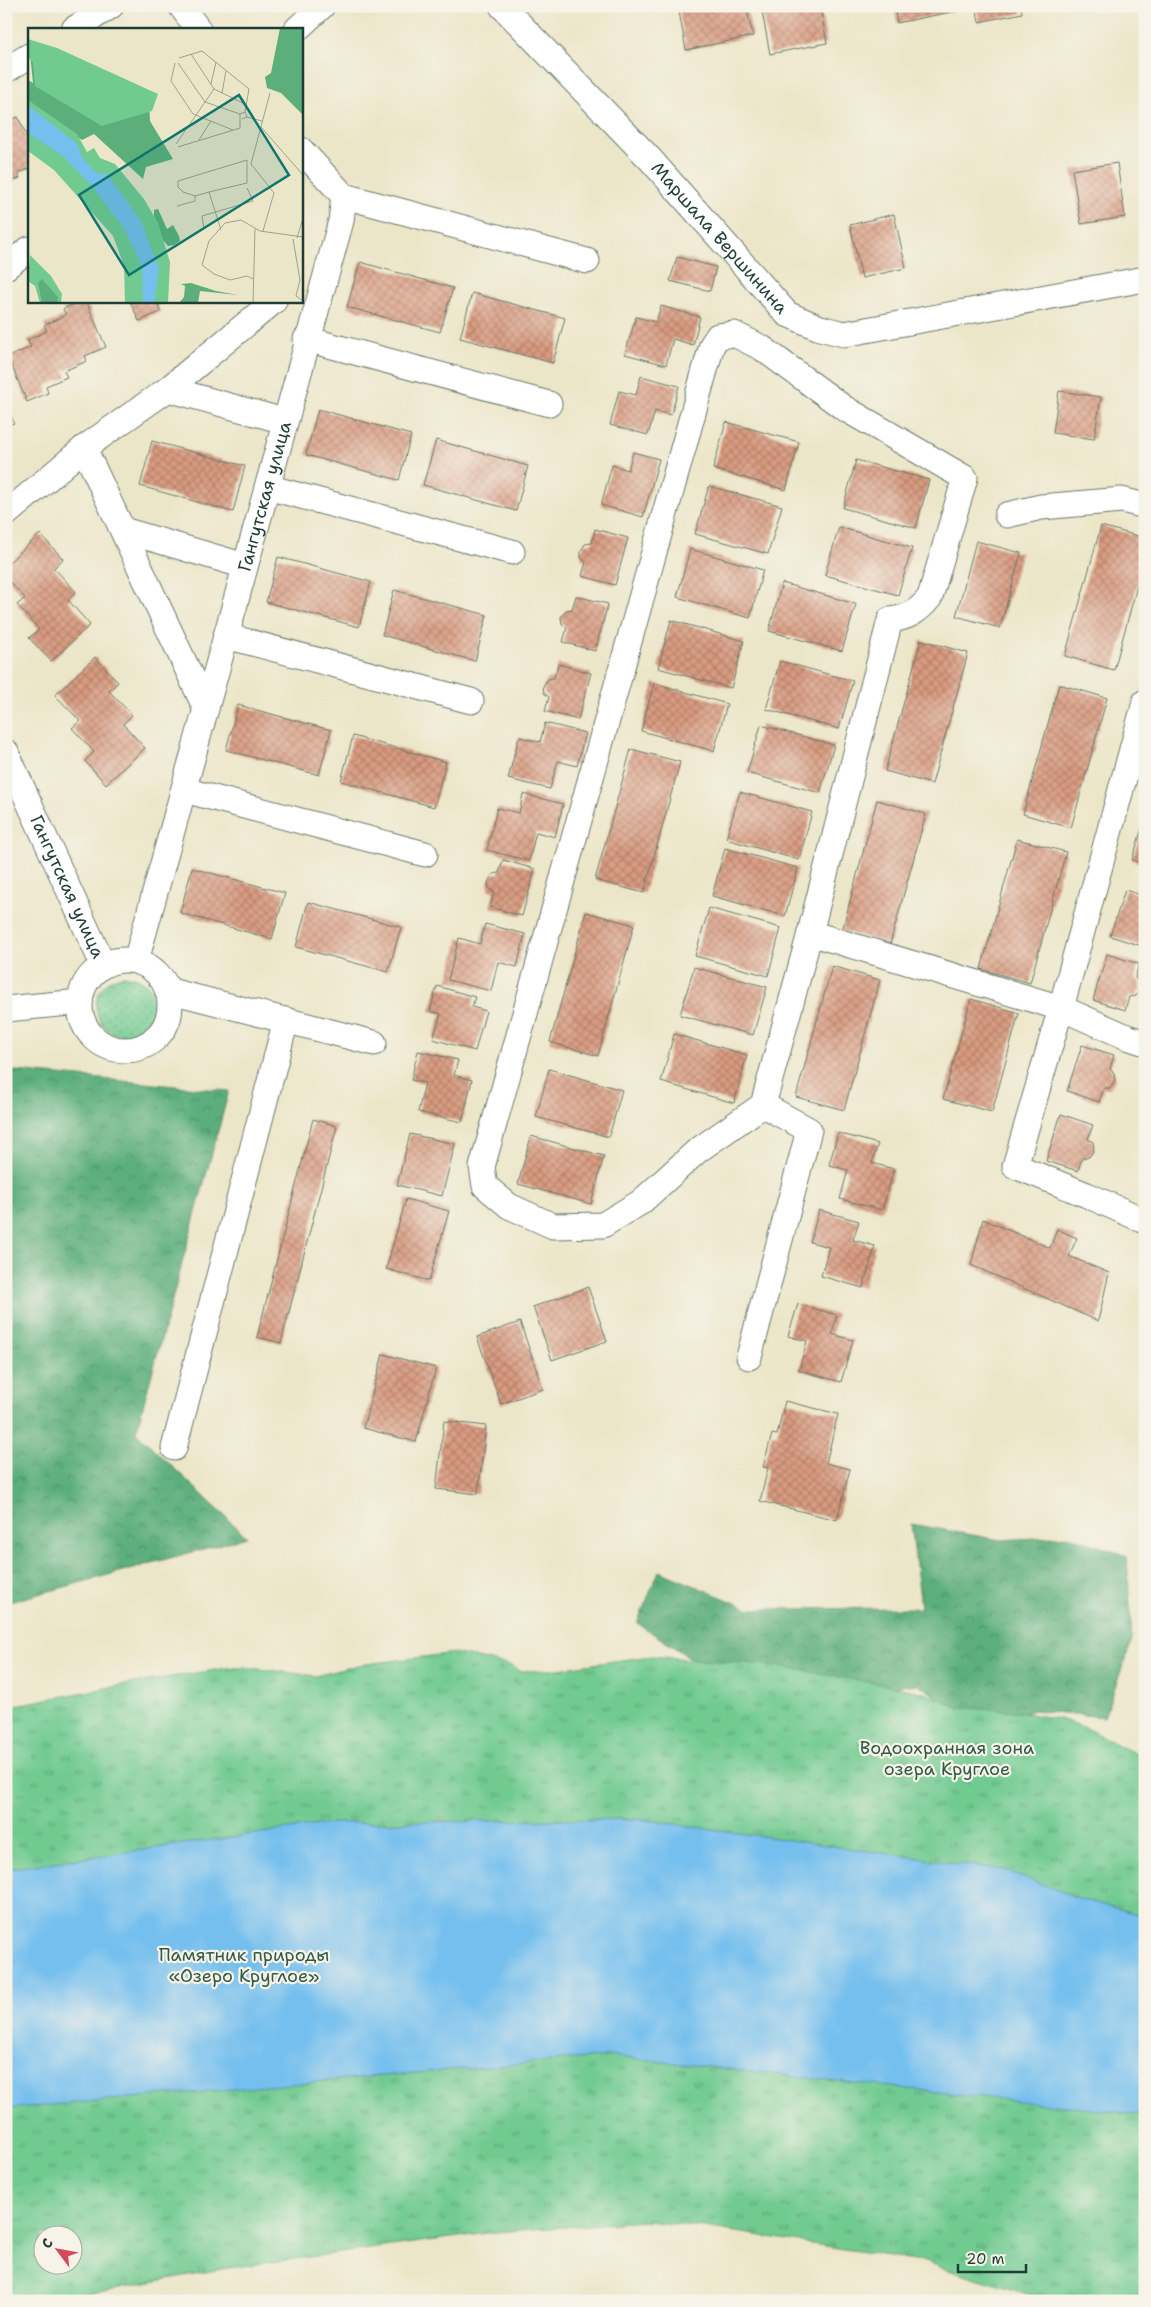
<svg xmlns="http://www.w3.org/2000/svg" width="1151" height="2307" font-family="'Shantell Sans',sans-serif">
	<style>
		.grass { fill: url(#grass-dots); stroke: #488462 }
		.forest { fill: url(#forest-crowns); stroke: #3e7658 }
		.park { fill: url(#park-tufts); stroke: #488462; fill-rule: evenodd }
		.water { fill: #75bfee; stroke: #4a7e91 }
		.building { fill: url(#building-cross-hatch) }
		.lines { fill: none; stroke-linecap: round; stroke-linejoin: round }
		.minor-casing { stroke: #677868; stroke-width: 27 }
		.minor { stroke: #fff; stroke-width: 25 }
		.labels { text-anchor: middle; stroke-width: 4.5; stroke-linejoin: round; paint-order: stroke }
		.street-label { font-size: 18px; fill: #1f3d34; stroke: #f7f3e8 }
		.park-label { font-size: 18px; fill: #2f5947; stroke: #f7f3e8 }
		.inset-road { fill: none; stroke: #9aa28d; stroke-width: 1 }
		.view { fill: #0f766e; fill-opacity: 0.15; stroke: #0f766e; stroke-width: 2.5 }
		.inset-edge { fill: none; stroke: #1f3d34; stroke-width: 2.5 }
	</style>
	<defs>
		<pattern id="grass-dots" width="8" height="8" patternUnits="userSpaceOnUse" patternTransform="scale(1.25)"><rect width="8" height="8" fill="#71cb91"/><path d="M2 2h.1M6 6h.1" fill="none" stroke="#5ca677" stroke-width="1.8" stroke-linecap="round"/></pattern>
		<pattern id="forest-crowns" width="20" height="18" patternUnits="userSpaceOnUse" patternTransform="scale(1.25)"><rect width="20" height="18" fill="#5caf7b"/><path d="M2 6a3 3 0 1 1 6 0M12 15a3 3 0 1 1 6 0" fill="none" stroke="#4b9066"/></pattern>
		<pattern id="park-tufts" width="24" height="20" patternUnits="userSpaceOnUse" patternTransform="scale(1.25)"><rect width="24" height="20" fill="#71cb91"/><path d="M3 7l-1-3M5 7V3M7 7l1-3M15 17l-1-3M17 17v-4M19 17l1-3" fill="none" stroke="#5ca677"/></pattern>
		<pattern id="building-cross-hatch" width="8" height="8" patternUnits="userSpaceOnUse" patternTransform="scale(1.25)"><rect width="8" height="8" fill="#da9b81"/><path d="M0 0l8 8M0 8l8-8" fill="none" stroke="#b0806a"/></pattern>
	</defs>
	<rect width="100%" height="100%" fill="#f7f3e8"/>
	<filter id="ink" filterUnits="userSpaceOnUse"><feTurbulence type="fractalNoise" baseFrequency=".02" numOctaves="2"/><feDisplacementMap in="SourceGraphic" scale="10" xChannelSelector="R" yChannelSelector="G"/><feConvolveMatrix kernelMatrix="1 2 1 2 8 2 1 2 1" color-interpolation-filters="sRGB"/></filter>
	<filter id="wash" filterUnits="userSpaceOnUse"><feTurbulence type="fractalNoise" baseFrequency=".0096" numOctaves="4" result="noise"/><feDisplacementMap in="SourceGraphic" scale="20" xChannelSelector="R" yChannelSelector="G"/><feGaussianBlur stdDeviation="1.12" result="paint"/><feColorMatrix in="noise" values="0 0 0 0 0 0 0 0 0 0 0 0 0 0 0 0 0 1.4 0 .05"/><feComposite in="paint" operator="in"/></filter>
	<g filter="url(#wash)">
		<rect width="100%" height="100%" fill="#ece6c9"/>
		<circle class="grass" cx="126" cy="1006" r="30"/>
		<g class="forest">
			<polygon points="6,1070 229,1091 136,1432 247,1537 6,1603"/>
			<polygon points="911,1524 1000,1540 1070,1536 1127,1556 1132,1641 1104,1717 1034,1710 981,1728 918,1684 838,1693 695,1661 637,1623 659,1571 750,1609 921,1608"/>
		</g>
		<path class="park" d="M455,1653L512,1666L520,1671L550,1670L651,1656L779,1666L922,1692L960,1708L1005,1710L1060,1719L1086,1728L1128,1750L1145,1756V2301H1049L926,2262L705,2227L645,2221L496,2232L227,2268L49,2301H6V1707L122,1685L227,1668H251L316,1676L358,1665ZM42,2234H72V2264H42Z"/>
		<polygon class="water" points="639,1819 1005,1870 1081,1899 1145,1916 1145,2115 610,2056 6,2109 6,1869 332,1823"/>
		<g id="blocks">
			<g class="building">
				<polygon points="678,6 746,6 753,36 686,50"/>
				<polygon points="761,6 820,6 827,43 770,54"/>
				<polygon points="894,6 959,6 960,10 897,23"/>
				<polygon points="976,6 1021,6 1022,13 979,22"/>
				<polygon points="18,117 29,141 29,169 18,173 20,178 6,184 6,122"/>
				<polygon points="1117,163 1125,217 1081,224 1072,170"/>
				<polygon points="894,214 906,268 862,278 850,225"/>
				<polygon points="677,257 716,267 710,291 670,281"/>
				<polygon points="360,262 453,288 440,332 347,307"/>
				<polygon points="472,293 565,318 553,363 460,338"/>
				<polygon points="81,301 86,301 106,347 85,356 87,361 64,371 67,377 46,386 48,393 27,402 8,357 31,347 27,340 47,331 44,325 66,315 63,309"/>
				<polygon points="130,301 166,301 158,305 160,312 139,321"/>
				<polygon points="661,306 700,317 693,345 673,339 666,365 625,354 636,317 656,322"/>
				<polygon points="641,376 679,386 671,415 655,411 648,435 610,425 619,391 636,395"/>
				<polygon points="1059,391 1101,397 1094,439 1053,433"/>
				<polygon points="6,404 14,423 6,426"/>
				<polygon points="318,409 411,435 399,480 306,455"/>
				<polygon points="726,422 799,442 786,490 713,469"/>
				<polygon points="436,440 528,466 516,511 423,485"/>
				<polygon points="152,441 245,466 233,512 140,486"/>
				<polygon points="633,452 659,459 643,517 601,505 612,465 628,470"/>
				<polygon points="856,460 929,480 916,528 843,508"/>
				<polygon points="709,486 782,506 768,554 695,534"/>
				<polygon points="1101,526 1145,538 1145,557 1114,670 1065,656"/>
				<polygon points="839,527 912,548 898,595 825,575"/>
				<polygon points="595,529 628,538 615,585 582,576 586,562 581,558 581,551 585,544 592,543"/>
				<polygon points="40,534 63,559 54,568 76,592 68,600 90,625 51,661 29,638 39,629 17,605 25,598 6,578 6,565"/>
				<polygon points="976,541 1021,553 1000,628 956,616"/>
				<polygon points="690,549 763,570 750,618 677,597"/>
				<polygon points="278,557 371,582 359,627 266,602"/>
				<polygon points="782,583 856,604 842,651 769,631"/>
				<polygon points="394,590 487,615 475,661 382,635"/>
				<polygon points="576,596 608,604 595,651 563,642 567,628 562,624 561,617 566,610 572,609"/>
				<polygon points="671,620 744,641 731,688 658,668"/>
				<polygon points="921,640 968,653 932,784 885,771"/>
				<polygon points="95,657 118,682 109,691 132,715 123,724 145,748 106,784 85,761 94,752 72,728 80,721 55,695"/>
				<polygon points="780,661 853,681 839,729 766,709"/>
				<polygon points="558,664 591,673 578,720 545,711 549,697 544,693 543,686 548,679 554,678"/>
				<polygon points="654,683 727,704 714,751 641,731"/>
				<polygon points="1059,684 1107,698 1071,828 1023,814"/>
				<polygon points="238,705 331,730 319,775 226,750"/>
				<polygon points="545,723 585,733 577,766 558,761 550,789 508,779 519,737 540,742"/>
				<polygon points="761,725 834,745 820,793 747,773"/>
				<polygon points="353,736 446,762 434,807 341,781"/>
				<polygon points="631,749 680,762 644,893 595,880"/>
				<polygon points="740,792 812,812 799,860 726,839"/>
				<polygon points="523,794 563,804 555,837 536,832 529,861 487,850 497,808 519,813"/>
				<polygon points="877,800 926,814 890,944 842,931"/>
				<polygon points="1144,822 1145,822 1145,864 1132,860"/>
				<polygon points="1017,839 1066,852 1030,983 981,969"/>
				<polygon points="725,848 798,868 785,916 712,896"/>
				<polygon points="503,860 535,869 522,916 490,907 494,892 489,889 488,882 493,874 499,873"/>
				<polygon points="192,868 285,893 272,939 180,913"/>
				<polygon points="1125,890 1145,896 1145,938 1142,946 1110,936"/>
				<polygon points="308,902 401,927 388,972 296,947"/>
				<polygon points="709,908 781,928 768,976 695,956"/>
				<polygon points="586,912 634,925 598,1056 550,1042"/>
				<polygon points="485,924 525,934 517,967 498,962 491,991 448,980 459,938 480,944"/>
				<polygon points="1107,954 1139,964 1135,978 1140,982 1140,989 1136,996 1129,997 1125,1010 1093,1000"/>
				<polygon points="832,966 880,980 844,1110 796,1097"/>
				<polygon points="694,967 767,987 753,1035 680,1015"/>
				<polygon points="437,986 475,997 472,1007 486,1011 475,1051 433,1039 441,1014 430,1011"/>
				<polygon points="971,999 1019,1013 992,1112 943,1099"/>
				<polygon points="674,1034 747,1055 734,1103 661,1082"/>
				<polygon points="1082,1045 1114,1055 1110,1069 1114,1073 1115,1080 1110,1088 1104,1088 1099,1102 1067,1091"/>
				<polygon points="418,1051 458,1060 454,1075 472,1080 462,1122 418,1112 425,1083 411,1080"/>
				<polygon points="549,1069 622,1090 609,1137 536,1117"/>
				<polygon points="1061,1114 1093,1125 1088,1139 1093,1142 1094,1150 1089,1157 1082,1158 1078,1171 1046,1161"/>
				<polygon points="313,1119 337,1126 281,1343 257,1337"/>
				<polygon points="838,1133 878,1144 872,1163 894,1169 882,1210 840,1199 848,1170 829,1165"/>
				<polygon points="410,1134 455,1144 442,1196 397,1185"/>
				<polygon points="531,1136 604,1156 591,1204 518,1184"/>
				<polygon points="406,1199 449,1211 429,1281 386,1269"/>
				<polygon points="819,1210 859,1221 853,1240 875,1246 863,1288 821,1276 829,1247 810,1242"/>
				<polygon points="983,1219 1050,1248 1057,1229 1077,1238 1069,1256 1109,1273 1098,1321 971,1265"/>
				<polygon points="588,1287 607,1341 552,1360 533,1307"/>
				<polygon points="798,1304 837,1315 832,1334 853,1340 841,1382 799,1370 807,1341 788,1336"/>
				<polygon points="520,1322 543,1389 501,1404 477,1337"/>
				<polygon points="383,1354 436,1368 416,1442 363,1428"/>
				<polygon points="785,1401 838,1414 826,1463 850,1469 837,1520 760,1501 768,1468 763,1467 772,1434 777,1435"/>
				<polygon points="444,1421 486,1426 478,1494 436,1489"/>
			</g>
		</g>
	</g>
	<g filter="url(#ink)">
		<use href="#blocks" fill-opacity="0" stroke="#677868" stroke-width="1"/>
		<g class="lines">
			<g class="minor-casing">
				<g id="minor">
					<polyline points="181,6 198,29"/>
					<path id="s1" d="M502,6L650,159L787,314L820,328L844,334L1145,279"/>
					<polyline points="74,29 111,6"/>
					<polyline points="297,29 322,6"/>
					<polyline points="6,70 29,56"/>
					<polyline points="301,150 344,196"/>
					<polyline points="344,196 587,261"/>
					<polyline points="6,267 29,249"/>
					<path d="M734,334L762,348L844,408L965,478L930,597C919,611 908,618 890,620L810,933L763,1105L697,1151L641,1202L603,1225L553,1226L509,1206L485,1186L482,1167L712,345L718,336Z"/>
					<polyline points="306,339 549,404"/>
					<polyline points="168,389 284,421"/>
					<polyline points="84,448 206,709"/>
					<polyline points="267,487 512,552"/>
					<polyline points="6,514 84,448 168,389 274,301"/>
					<polyline points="1007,515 1041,507 1122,500 1145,506"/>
					<polyline points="123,530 245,566"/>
					<polyline points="226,636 471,701"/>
					<polyline points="1145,702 1061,1008 1015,1166 1087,1195 1145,1221"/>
					<path id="s2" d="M6,752L103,965"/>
					<polyline points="184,790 425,854"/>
					<polyline points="810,933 1061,1008 1127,1037 1145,1043"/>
					<circle cx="125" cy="1005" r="45"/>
					<path id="s3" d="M136,961L341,221L344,196"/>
					<polyline points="167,990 374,1043"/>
					<polyline points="6,1009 80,1002"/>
					<polyline points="749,1357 809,1130 763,1105"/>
					<polyline points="174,1448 286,1020"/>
				</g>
			</g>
			<use href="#minor" class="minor"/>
		</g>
	</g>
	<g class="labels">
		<g class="street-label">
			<text dy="6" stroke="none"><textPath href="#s1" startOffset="318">Маршала Вершинина</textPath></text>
			<text dy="6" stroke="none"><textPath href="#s3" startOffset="482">Гангутская улица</textPath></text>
			<text dy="6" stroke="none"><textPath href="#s2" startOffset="148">Гангутская улица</textPath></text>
		</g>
		<g class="park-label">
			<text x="947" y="1754">Водоохранная зона<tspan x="947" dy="21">озера Круглое</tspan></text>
			<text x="244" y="1961">Памятник природы<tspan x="244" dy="21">«Озеро Круглое»</tspan></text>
		</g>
	</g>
	<g transform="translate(28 28)">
		<rect width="275" height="275" fill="#ece6c9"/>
		<path d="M2,227L23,248L34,266L33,275H12L7,258L0,253Z" fill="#71cb91"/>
		<path d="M252,0H275V87L253,65L239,60L237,49L243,45ZM2,26L121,74L122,93L145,131L118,139L115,151L66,106L54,112L5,77L0,73V52L5,55ZM130,181L139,201L145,197L151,208L152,213L146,217L140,218L133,210L126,188V182ZM14,251L30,269L29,275H14L10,255ZM163,255L188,263L210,267L172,263L170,275H151L156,269L157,258L153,256Z" fill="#5caf7b"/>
		<path d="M0,11L29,20L130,66L124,83L74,98L7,58L5,34L0,29Z" fill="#71cb91"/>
		<path d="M0,72L49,106L59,124L66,120L72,130L87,136L116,171L130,195L142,234L140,275H97L96,238L85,208L26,142L0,123Z" fill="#71cb91"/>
		<path d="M0,77L49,116L54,129L68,145L79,146L112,191L131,241L126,275H115L114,238L95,199L63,157L35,128L0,105Z" fill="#75bfee"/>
		<path class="inset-road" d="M163,26L186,61L219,77M151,30L174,23L221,61L217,84M147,35L143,53L165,86L205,102M150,35L177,74L212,86M183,56L188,34M194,65L198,43M219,89L234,93M233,99L275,147M171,112L183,93M148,116L186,61M150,119L212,100V86L217,84L219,89L214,91M181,164L167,168L155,164L150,159V153L219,132V155L181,164L193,202M149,178L167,173V168M176,201L174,188L225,173L219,160M235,203L246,165L223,136L242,65M269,210L275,190M265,211L272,252L268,268L275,273M225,251L219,248L202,252L186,246L174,237L181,213L197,195L213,192L232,203L275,209M225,275L227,201"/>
		<path class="view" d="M211,67L261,147L101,247L51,167Z"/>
		<rect width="275" height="275" class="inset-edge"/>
	</g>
	<rect width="1151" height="2307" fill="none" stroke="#f7f3e8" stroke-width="25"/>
	<g transform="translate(58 2250) rotate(302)"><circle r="24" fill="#f7f3e8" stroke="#a1aaa0"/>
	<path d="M0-4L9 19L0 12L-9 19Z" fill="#d1495b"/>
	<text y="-8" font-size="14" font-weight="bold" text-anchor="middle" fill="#1f3d34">С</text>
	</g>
	<path d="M958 2264v8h68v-8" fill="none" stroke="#1f3d34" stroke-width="2.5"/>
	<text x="966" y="2264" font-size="15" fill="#1f3d34" stroke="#f7f3e8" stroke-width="4" paint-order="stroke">20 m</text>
</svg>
